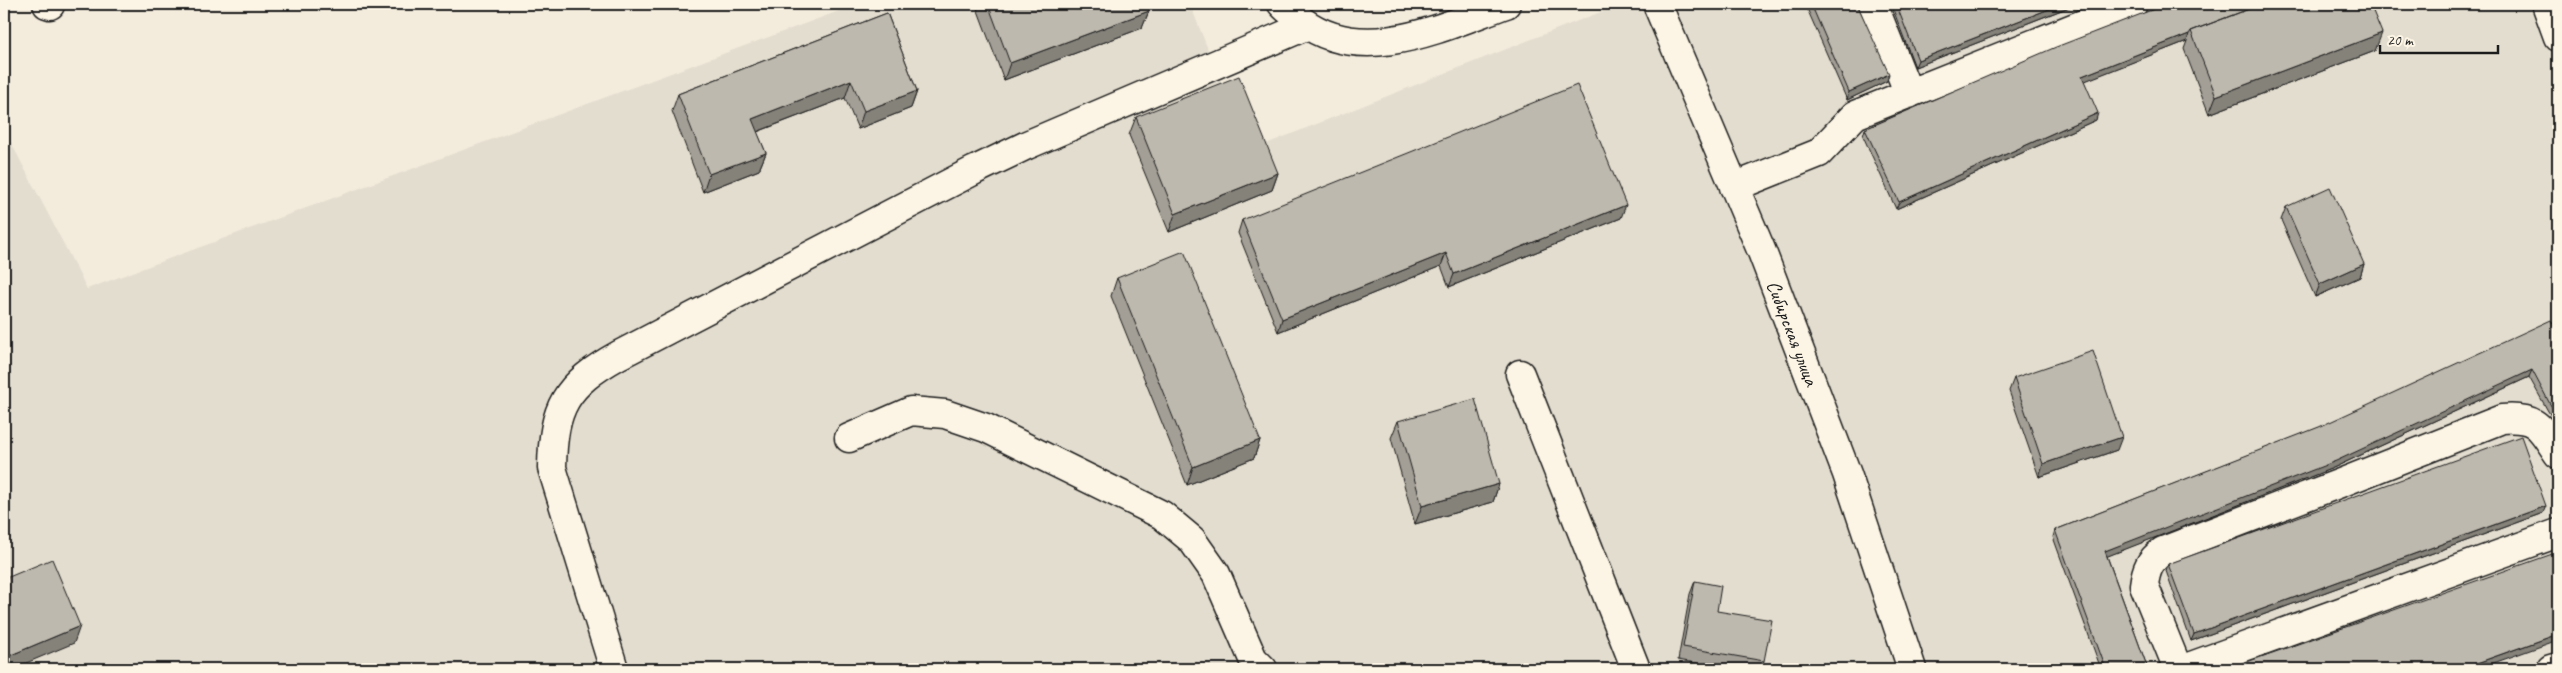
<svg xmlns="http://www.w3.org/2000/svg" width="2562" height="673" font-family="Caveat,sans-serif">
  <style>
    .built { fill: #e3ddcf }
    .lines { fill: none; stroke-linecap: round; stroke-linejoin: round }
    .minor-casing { stroke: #1c1c1c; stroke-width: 31 }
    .minor { stroke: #fcf5e5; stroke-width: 28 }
    .wall { fill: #a39f96; stroke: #1c1c1c }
    .shaded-wall { fill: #85827a; stroke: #1c1c1c }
    .building { fill: #beb9ae; stroke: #1c1c1c }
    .labels { text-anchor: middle; stroke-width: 4; stroke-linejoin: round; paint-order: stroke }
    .street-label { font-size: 20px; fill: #1c1c1c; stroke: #fcf5e5 }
  </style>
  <rect width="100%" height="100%" fill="#f3ecdd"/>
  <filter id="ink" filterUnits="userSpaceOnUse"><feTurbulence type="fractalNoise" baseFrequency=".02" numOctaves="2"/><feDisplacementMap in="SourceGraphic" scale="10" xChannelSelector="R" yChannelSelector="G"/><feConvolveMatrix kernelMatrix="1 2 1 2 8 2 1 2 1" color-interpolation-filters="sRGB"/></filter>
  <g filter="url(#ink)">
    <path class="built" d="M 858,4 L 1190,4 L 1248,151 L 1621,4 L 2558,4 L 2558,669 L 4,669 L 4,129 L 87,289 Z"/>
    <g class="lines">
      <defs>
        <path id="minor" d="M 47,4 L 50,5
          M 1282,4 C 1288,11 1295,15 1302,21 C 1363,67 1444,26 1506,4
          M 1657,4 L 1762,252 L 1847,474 L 1912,669
          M 1873,4 L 1909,94
          M 2546,4 L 2558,37
          M 1734,187 L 1819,153 L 1855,115 L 2133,4
          M 1520,374 L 1636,669
          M 849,438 L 911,411 L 945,414 L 986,428 L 1162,515 L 1192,540 L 1216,574 L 1253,659 L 1263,669
          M 614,669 L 552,468 C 553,407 565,385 619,355 L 975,170 L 1027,145 L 1308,25
          M 2178,669 L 2144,585 C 2146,569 2150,560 2163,551 L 2338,484 L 2502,419 C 2537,416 2540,427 2558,454
          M 2183,669 L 2558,533
          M 2551,669 L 2558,667"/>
      </defs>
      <use href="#minor" class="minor-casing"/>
      <use href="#minor" class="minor"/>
    </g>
    <path class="wall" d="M 978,4 L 1146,4 L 1149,11 L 1142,28 L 1004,80 L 977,8 Z
      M 1805,4 L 1857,4 L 1887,81 L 1847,100 Z
      M 1891,4 L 2077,4 L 1915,67 Z
      M 2167,4 L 2375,51 L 2209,114 L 2184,49 L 2187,41 L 2084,81 L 2096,120 L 1896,209 L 1863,136 L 1865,129 Z
      M 887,13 L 917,91 L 911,108 L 858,129 L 845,98 L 757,132 L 766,153 L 759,170 L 703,192 L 672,111 L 678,94 Z
      M 1136,117 L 1278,173 L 1272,190 L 1169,232 L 1129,135 Z
      M 2286,207 L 2364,264 L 2360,277 L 2315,297 L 2281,220 Z
      M 1621,218 L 1449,287 L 1441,266 L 1278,332 L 1238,233 L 1242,220 Z
      M 1117,278 L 1260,440 L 1254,458 L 1187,485 L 1111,296 Z
      M 2558,335 L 2558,427 L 2548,411 L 2529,377 L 2333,468 L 2107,556 L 2148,669 L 2101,669 L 2053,537 L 2055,530 Z
      M 2014,378 L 2117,450 L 2039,477 L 2009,391 Z
      M 1398,421 L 1499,484 L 1493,502 L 1415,524 L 1391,438 Z
      M 2543,513 L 2191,641 L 2166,571 L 2168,564 Z
      M 1695,581 L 1717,611 L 1764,661 L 1761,669 L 1731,669 L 1678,660 L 1690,594 Z"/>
    <path class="shaded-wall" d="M 2062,4 L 2077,4 L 1915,67 L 1918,60 Z
      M 1149,11 L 1142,28 L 1004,80 L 1010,63 Z
      M 2382,33 L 2375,51 L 2209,114 L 2216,96 Z
      M 2189,34 L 2187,41 L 2080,83 L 2082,76 Z
      M 1889,74 L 1887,81 L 1847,100 L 1849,92 Z
      M 851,80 L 845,98 L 746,136 L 752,119 Z
      M 917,91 L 911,108 L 858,129 L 864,111 Z
      M 2098,113 L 2096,120 L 1896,209 L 1899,202 Z
      M 766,153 L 759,170 L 703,192 L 709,174 Z
      M 1278,173 L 1272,190 L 1169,232 L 1175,214 Z
      M 1626,205 L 1621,218 L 1449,287 L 1454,274 Z
      M 1446,253 L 1441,266 L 1278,332 L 1282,319 Z
      M 2364,264 L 2360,277 L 2315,297 L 2320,284 Z
      M 2532,370 L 2529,377 L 2333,468 L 2103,558 L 2105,551 Z
      M 2122,437 L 2117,450 L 2039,477 L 2043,464 Z
      M 1260,440 L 1254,458 L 1187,485 L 1193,467 Z
      M 1499,484 L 1493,502 L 1415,524 L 1422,506 Z
      M 2546,506 L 2543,513 L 2191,641 L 2194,634 Z
      M 80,626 L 74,643 L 12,669 L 4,669 L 4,658 Z
      M 2558,634 L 2558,640 L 2477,669 L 2460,669 Z"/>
    <path class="building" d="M 988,4 L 1146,4 L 1149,11 L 1010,63 Z
      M 1811,4 L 1857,4 L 1889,74 L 1849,92 Z
      M 1896,4 L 2062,4 L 1918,60 Z
      M 2167,4 L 2262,4 L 2191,31 L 2189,34 L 2082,76 L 2098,113 L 1899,202 L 1865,129 L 2056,47 Z
      M 2262,4 L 2370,4 L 2382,33 L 2216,96 L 2191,31 Z
      M 887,13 L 917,91 L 864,111 L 851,80 L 752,119 L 766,153 L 709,174 L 678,94 Z
      M 1239,76 L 1278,173 L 1175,214 L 1136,117 Z
      M 1577,85 L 1626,205 L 1454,274 L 1446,253 L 1282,319 L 1242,220 Z
      M 2330,187 L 2364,264 L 2320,284 L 2286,207 Z
      M 1184,251 L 1260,440 L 1193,467 L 1117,278 Z
      M 2551,320 L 2558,335 L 2558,416 L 2550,404 L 2532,370 L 2336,461 L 2105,551 L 2148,669 L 2106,669 L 2055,530 L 2319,427 Z
      M 2093,351 L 2122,437 L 2043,464 L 2014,378 Z
      M 1475,399 L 1499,484 L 1422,506 L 1398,421 Z
      M 2521,436 L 2546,506 L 2194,634 L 2168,564 Z
      M 2558,552 L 2558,634 L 2460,669 L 2227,669 Z
      M 52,559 L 80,626 L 4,658 L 4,579 Z
      M 1695,581 L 1721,586 L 1717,611 L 1772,620 L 1764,661 L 1683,647 Z"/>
  </g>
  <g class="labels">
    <g class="street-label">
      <text transform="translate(1793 333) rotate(69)" y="7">Сибирская улица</text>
    </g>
  </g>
  <rect width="2562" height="673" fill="none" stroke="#fcf5e5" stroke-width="20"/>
  <rect x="10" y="10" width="2542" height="653" fill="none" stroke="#1c1c1c" stroke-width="2" filter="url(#ink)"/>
  <path d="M2380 45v8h118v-8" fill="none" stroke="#1c1c1c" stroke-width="2.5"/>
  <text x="2387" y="45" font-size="15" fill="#1c1c1c" stroke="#fcf5e5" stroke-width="4" paint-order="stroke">20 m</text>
</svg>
